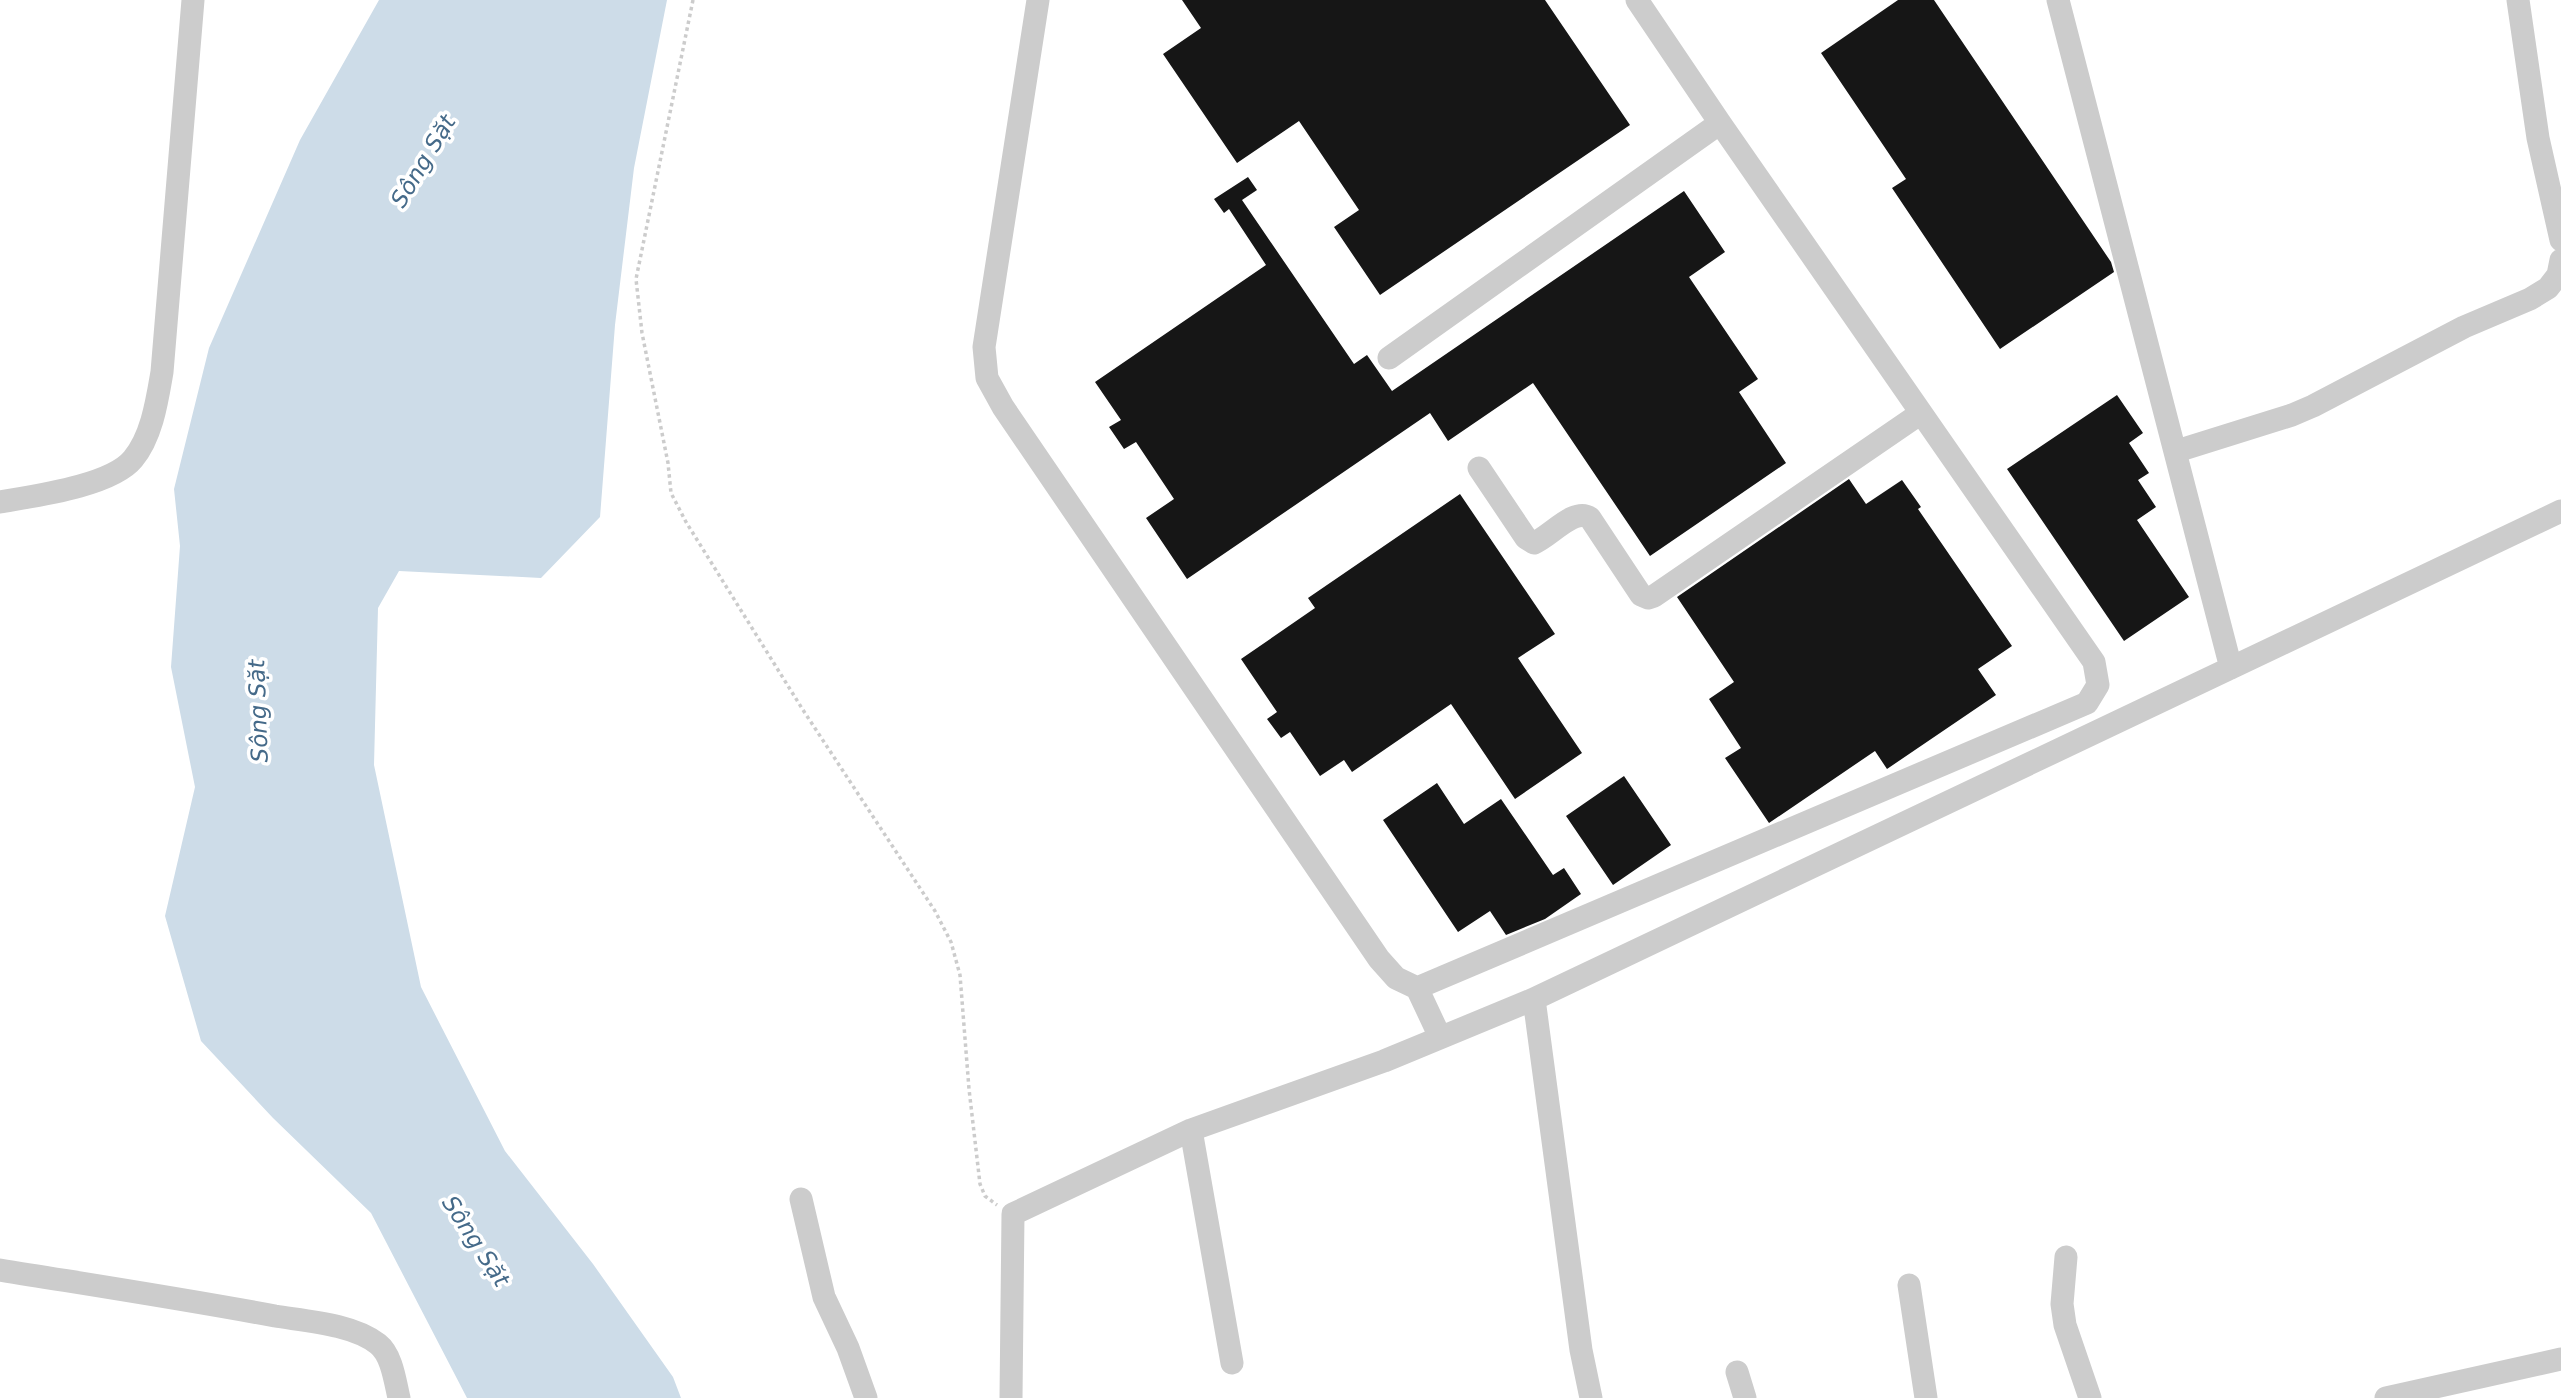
<svg xmlns="http://www.w3.org/2000/svg" width="2561" height="1398" font-family="'DejaVu Sans',sans-serif">
  <style>
    .water { fill: #cddce8 }
    .building { fill: #161616 }
    .lines { fill: none; stroke-linecap: round; stroke-linejoin: round }
    .path { stroke: #ccc; stroke-width: 3.5; stroke-dasharray: 3.5 3.5; stroke-linecap: butt }
    .minor { stroke: #ccc; stroke-width: 23 }
    .labels { text-anchor: middle; stroke-width: 7; stroke-linejoin: round; paint-order: stroke }
    .water-label { font-size: 23px; font-style: italic; fill: #456a89; stroke: #fff }
  </style>
  <rect width="100%" height="100%" fill="#fff"/>
  <path class="water" d="M 379,0 L 667,0 L 634,168 L 615,325 L 600,517 L 541,578 L 399,571 L 378,608 L 374,765 L 421,987 L 505,1151 L 593,1264 L 673,1377 L 681,1398 L 467,1398 L 371,1213 L 273,1118 L 201,1041 L 165,916 L 195,787 L 171,667 L 180,546 L 174,489 L 209,348 L 300,140 Z"/>
  <path class="building" d="M 1182,0 L 1545,0 L 1630,125 L 1380,295 L 1334,227 L 1359,210 L 1299,121 L 1237,163 L 1163,54 L 1201,28 Z
    M 1898,0 L 1934,0 L 2111,262 L 2114,272 L 2000,349 L 1892,188 L 1906,179 L 1821,53 Z
    M 1248,177 L 1257,190 L 1242,200 L 1354,364 L 1367,355 L 1392,391 L 1684,191 L 1725,252 L 1689,277 L 1758,379 L 1739,392 L 1786,463 L 1650,556 L 1533,383 L 1448,441 L 1430,413 L 1187,579 L 1146,518 L 1174,499 L 1136,442 L 1124,449 L 1109,427 L 1121,420 L 1095,382 L 1266,265 L 1229,209 L 1224,213 L 1214,199 Z
    M 2117,395 L 2143,433 L 2129,443 L 2149,473 L 2138,480 L 2156,507 L 2137,520 L 2189,597 L 2124,641 L 2007,469 Z
    M 1849,479 L 1866,504 L 1902,480 L 1921,507 L 1918,509 L 2012,646 L 1978,669 L 1996,695 L 1887,769 L 1875,751 L 1769,823 L 1725,758 L 1741,748 L 1709,699 L 1734,682 L 1677,597 Z
    M 1460,494 L 1555,634 L 1518,658 L 1582,753 L 1515,799 L 1451,704 L 1352,772 L 1344,760 L 1320,776 L 1290,732 L 1281,738 L 1267,719 L 1277,712 L 1241,659 L 1315,608 L 1308,598 Z
    M 1624,776 L 1671,845 L 1613,885 L 1566,816 Z
    M 1437,783 L 1464,824 L 1501,799 L 1553,875 L 1564,868 L 1581,894 L 1545,919 L 1506,935 L 1490,911 L 1458,932 L 1383,820 Z"/>
  <g class="lines">
    <path class="path" d="M 693,0 L 636,279 L 642,333 L 668,463 L 671,493 L 686,522 L 803,710 L 935,911 L 951,942 L 960,975 L 969,1089 L 980,1184 L 985,1196 L 997,1205"/>
    <path class="minor" d="M 1038,0 L 984,347 L 987,378 L 1003,407 L 1379,959 L 1396,978 L 1417,988 L 2087,703 L 2098,685 L 2094,662 L 1720,123 L 1637,0
      M 2058,0 L 2231,668
      M 2518,0 L 2538,138 L 2561,240
      M 1389,358 L 1720,123
      M 2177,451 L 2292,415 L 2313,406 L 2464,327 L 2530,299 L 2548,288 L 2558,275 L 2561,260
      M 1479,468 L 1526,538 L 1534,543 C 1551,536 1574,507 1590,518 L 1641,595 L 1648,598 L 1654,596 L 1921,413
      M 0,502 C 34,496 111,486 133,459 C 152,436 157,401 162,372 L 193,0
      M 1417,988 L 1440,1037
      M 1534,999 L 1581,1350 L 1591,1398
      M 1191,1130 L 1232,1363
      M 801,1199 L 824,1297 L 848,1348 L 866,1398
      M 2066,1257 L 2062,1304 L 2065,1325 L 2090,1398
      M 0,1270 C 92,1285 184,1299 275,1316 C 306,1321 353,1324 378,1344 C 392,1355 395,1381 399,1398
      M 1909,1285 L 1926,1398
      M 1737,1372 L 1745,1398
      M 1011,1398 L 1013,1214 L 1191,1130 L 1384,1061 L 1534,999 L 2561,511
      M 2386,1398 L 2561,1359"/>
  </g>
  <g class="labels">
    <g class="water-label">
      <text transform="translate(423 161) rotate(-59)" y="8">Sông Sặt</text>
      <text transform="translate(258 711) rotate(-92)" y="8">Sông Sặt</text>
      <text transform="translate(476 1241) rotate(57)" y="8">Sông Sặt</text>
    </g>
  </g>
</svg>
